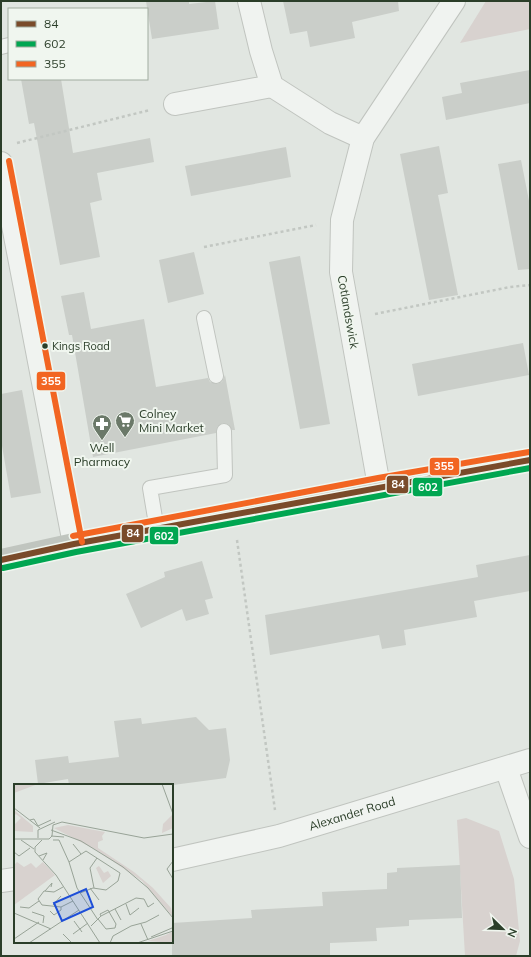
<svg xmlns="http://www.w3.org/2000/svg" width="531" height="957" font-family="Mulish,sans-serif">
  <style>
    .green { fill: #d8d2cf }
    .building { fill: #cacec9 }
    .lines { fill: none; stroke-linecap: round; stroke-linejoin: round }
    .lane-casing { stroke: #c0c4bf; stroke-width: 16 }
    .street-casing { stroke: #c0c4bf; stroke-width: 24 }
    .path { stroke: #c2c7c2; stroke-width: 2.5; stroke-dasharray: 3 3; stroke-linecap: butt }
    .lane { stroke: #f0f3f0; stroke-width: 14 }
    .street { stroke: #f0f3f0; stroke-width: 22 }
    .secondary { stroke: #c0c5bf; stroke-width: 22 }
    .bus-1-casing { stroke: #f0f6ef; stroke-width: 9 }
    .bus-2-casing { stroke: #f0f6ef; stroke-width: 9 }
    .bus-3-casing { stroke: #f0f6ef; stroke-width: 9 }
    .bus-1 { stroke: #7a4b2a; stroke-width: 6 }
    .bus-2 { stroke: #00a651; stroke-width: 6 }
    .bus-3 { stroke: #f26522; stroke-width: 6 }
    .bus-dot { fill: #2b3e29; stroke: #f0f6ef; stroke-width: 1.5 }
    .labels { text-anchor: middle; stroke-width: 4; stroke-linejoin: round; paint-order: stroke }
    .bus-label { font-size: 11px; fill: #2b3e29; stroke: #f0f6ef; text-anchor: start }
    .street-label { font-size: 12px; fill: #2b3e29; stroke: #f0f6ef }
    .poi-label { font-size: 12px; fill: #2b3e29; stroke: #f0f6ef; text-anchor: start }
    .inset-road { fill: none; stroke: #98a397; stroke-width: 1 }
    .view { fill: #1d4ed8; fill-opacity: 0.15; stroke: #1d4ed8; stroke-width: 2 }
    .inset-edge { fill: none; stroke: #2b3e29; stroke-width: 2 }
    .line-badge { stroke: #f0f6ef; stroke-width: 1.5 }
    .badge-label { font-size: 11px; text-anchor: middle; font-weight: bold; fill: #fff }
  </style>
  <rect width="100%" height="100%" fill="#e1e6e1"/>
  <path class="green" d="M 486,1 L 530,1 L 530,29 L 460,43 Z
    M 466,818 L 499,831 L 514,879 L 520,941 L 516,956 L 465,956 L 457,820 Z"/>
  <path class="building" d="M 146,1 L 189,1 L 189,4 L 215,1 L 219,29 L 152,39 Z
    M 283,1 L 398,1 L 399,11 L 352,22 L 355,38 L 310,47 L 307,31 L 290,34 Z
    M 530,70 L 530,103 L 446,120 L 442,97 L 462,93 L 460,83 Z
    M 21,79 L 61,79 L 73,153 L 150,138 L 154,162 L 97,173 L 102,200 L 90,203 L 100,257 L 60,265 L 34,123 L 29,124 Z
    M 439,146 L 448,193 L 438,195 L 458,295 L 429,300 L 400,154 Z
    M 286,147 L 291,177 L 191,196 L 185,166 Z
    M 521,160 L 530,206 L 530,269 L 518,270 L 498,164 Z
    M 194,252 L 204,294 L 168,303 L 159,260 Z
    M 300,256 L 330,424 L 300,429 L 269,262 Z
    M 84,292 L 91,329 L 144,319 L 156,387 L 208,378 L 210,382 L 217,384 L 222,382 L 225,375 L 235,430 L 232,430 L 228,424 L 223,423 L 217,427 L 216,433 L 93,457 L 72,335 L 69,335 L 61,296 Z
    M 523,343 L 529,375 L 418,396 L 412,364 Z
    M 22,390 L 41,493 L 11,498 L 1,440 L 1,394 Z
    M 530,555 L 530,591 L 474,601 L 477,617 L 404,630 L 406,645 L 382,649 L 379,635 L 270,655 L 265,615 L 478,577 L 476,565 Z
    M 202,561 L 213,598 L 205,600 L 209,614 L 186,621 L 182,609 L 141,628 L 126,594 L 165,577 L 164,572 Z
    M 196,717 L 209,730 L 226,728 L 230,760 L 226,778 L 173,785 L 69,785 L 68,779 L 38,784 L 35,760 L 68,756 L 69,763 L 119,757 L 114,721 L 141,718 L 142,724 Z
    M 460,865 L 462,918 L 409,920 L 409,926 L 376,928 L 377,941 L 330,943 L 330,956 L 172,956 L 172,923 L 252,918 L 251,910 L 323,906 L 322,892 L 387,889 L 387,873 L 397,872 L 397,868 Z"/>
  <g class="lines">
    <defs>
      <path id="lane" d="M 1,47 L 9,45
        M 204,318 L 216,376
        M 157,530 L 150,488 L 225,475 L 224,431"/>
      <g id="street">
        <path d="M 249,1 L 261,51 L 272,86 L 330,123 L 363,138"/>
        <path d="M 175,104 L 272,86"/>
        <path d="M 1,163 L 74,544"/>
        <path d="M 379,486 L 341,272 L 342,220 L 363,138 L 454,1"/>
        <path d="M 506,768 L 530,837"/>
        <path id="s1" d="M 172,860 L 279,836 L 530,760"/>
        <path d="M 1,881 L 15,879"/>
      </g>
    </defs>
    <use href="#lane" class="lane-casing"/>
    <use href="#street" class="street-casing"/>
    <path class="path" d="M 17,143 L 150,110
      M 204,247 L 316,225
      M 375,314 L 510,287 L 530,285
      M 237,540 L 275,810"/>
    <use href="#lane" class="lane"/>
    <use href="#street" class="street"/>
    <path class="secondary" d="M 1,560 L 74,544 L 233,514 L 530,460"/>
    <defs>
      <path id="bus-1" d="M 1,560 L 74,544 L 530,460"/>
      <path id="bus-2" d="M 3,568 L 76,552 L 530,468"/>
      <path id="bus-3" d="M 9,161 L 82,542
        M 73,536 L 378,478 L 529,452"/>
    </defs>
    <use href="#bus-1" class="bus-1-casing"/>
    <use href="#bus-2" class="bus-2-casing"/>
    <use href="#bus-3" class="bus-3-casing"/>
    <use href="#bus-1" class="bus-1"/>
    <use href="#bus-2" class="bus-2"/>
    <use href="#bus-3" class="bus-3"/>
  </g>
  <defs>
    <symbol id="supermarket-pin" viewBox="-11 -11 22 30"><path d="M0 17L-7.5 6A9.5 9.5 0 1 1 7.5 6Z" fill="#6b7969" stroke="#f0f6ef"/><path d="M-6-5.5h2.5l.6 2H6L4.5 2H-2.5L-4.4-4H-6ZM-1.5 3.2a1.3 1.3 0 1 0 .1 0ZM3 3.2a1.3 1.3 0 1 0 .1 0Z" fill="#fff"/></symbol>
    <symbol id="pharmacy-pin" viewBox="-11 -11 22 30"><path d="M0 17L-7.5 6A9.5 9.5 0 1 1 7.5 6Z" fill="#6b7969" stroke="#f0f6ef"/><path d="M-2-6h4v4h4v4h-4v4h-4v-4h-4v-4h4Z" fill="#fff"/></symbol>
  </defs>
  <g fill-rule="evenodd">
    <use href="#supermarket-pin" x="114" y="410" width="22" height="30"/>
    <use href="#pharmacy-pin" x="91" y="413" width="22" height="30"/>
  </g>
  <circle class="bus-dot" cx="45" cy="346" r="3.5"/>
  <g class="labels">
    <g class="bus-label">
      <text x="52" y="350">Kings Road</text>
    </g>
    <g class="street-label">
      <text transform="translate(348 312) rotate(80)" y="4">Cotlandswick</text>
      <text dy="4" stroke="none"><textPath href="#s1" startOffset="186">Alexander Road</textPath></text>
    </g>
    <g class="poi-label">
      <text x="139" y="418">Colney<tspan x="139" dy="14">Mini Market</tspan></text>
      <text x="102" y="452" text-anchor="middle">Well<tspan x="102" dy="14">Pharmacy</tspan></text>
    </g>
  </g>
  <g transform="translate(14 784)">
    <rect width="159" height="159" fill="#e1e6e1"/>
    <path d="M 0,0 L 24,0 L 0,9 ZM 0,26 L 19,42 L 19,48 L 0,47 L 0,41 L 7,34 L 2,30 L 0,32 ZM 158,31 L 159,44 L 148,49 L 149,40 ZM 54,41 L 91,48 L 88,52 L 89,56 L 84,58 L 84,64 L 120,88 L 139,104 L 157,124 L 159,133 L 128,97 L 82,66 L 40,44 ZM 3,78 L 10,83 L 17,79 L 22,84 L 29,78 L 41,91 L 0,121 L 0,81 ZM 85,82 L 90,89 L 94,87 L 97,92 L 89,99 L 82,84 ZM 159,147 L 159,159 L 134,157 L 152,151 Z" fill="#d8d2cf"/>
    <path class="inset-road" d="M 148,0 L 159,30M 0,24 L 26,44M 16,36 L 20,35 L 24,42 L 37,36M 37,46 L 67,57 L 109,83 L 134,104 L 159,134M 37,52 L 50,53M 24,54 L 24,46 L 41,38M 0,55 L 35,55 L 38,52 L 39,41 L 48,38 L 130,54 L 159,50M 7,56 L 20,65M 28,56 L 21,63 L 21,68 L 42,91 L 86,159M 39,56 L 45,56 L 55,78 L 63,104 L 84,136M 59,60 L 67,70M 0,68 L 5,72 L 16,64M 25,72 L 33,69 L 29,76M 159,77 L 153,85 L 159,95M 55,78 L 72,67 L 106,89 L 104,97 L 92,106 L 79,104 L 66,109M 49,103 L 40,108 L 30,107 L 24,115 L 28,121 L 47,123 L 59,117M 76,104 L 85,116M 80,104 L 76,84 L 83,74M 31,107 L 38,99 L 37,103M 112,120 L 116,131 L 125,124M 39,121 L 47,112M 6,123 L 15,124 L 25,117M 101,125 L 107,136M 36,127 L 40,131 L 47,126 L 47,123M 18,128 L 30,132 L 29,139M 0,129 L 37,145M 84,135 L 92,145 L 101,144 L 102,140 L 94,126 L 86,130 L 87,132M 60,137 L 68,148M 127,140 L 134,156M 77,142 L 87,132 L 122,114 L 130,115 L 134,123 L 140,119M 49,150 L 58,159M 59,150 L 74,139M 137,153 L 158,144M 0,155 L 25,138M 15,159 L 65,126M 96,159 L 99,152 L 117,142 L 132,138 L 145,131M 123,159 L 159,147"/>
    <path class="view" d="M 72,105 L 79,123 L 48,137 L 40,119 Z"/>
    <rect width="159" height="159" class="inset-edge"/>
  </g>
  <g class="line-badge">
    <rect x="36" y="371" width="30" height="20" rx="4" fill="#f26522"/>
    <rect x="429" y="457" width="31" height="19" rx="4" fill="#f26522"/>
    <rect x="386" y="475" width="23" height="19" rx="4" fill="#7a4b2a"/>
    <rect x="412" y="477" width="31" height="20" rx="4" fill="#00a651"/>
    <rect x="121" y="524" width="23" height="19" rx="4" fill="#7a4b2a"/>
    <rect x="149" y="526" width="30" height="19" rx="4" fill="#00a651"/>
  </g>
  <g class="badge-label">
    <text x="51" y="385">355</text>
    <text x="444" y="470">355</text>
    <text x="398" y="488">84</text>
    <text x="428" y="491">602</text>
    <text x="133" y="537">84</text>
    <text x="164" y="540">602</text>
  </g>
  <rect width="531" height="957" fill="none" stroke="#2b3e29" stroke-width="4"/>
  <rect x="8" y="8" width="140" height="72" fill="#f0f6ef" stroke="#a1aca0"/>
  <rect x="16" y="21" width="20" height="6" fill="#7a4b2a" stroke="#a1aca0"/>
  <text x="44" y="28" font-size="12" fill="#2b3e29">84</text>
  <rect x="16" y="41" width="20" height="6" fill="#00a651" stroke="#a1aca0"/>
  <text x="44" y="48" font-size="12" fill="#2b3e29">602</text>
  <rect x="16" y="61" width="20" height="6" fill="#f26522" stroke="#a1aca0"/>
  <text x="44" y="68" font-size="12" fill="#2b3e29">355</text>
  <g transform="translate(503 929) rotate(113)" stroke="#f0f6ef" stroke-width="3" paint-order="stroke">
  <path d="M0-3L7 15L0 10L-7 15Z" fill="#2b3e29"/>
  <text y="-6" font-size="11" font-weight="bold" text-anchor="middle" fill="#2b3e29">N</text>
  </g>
</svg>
